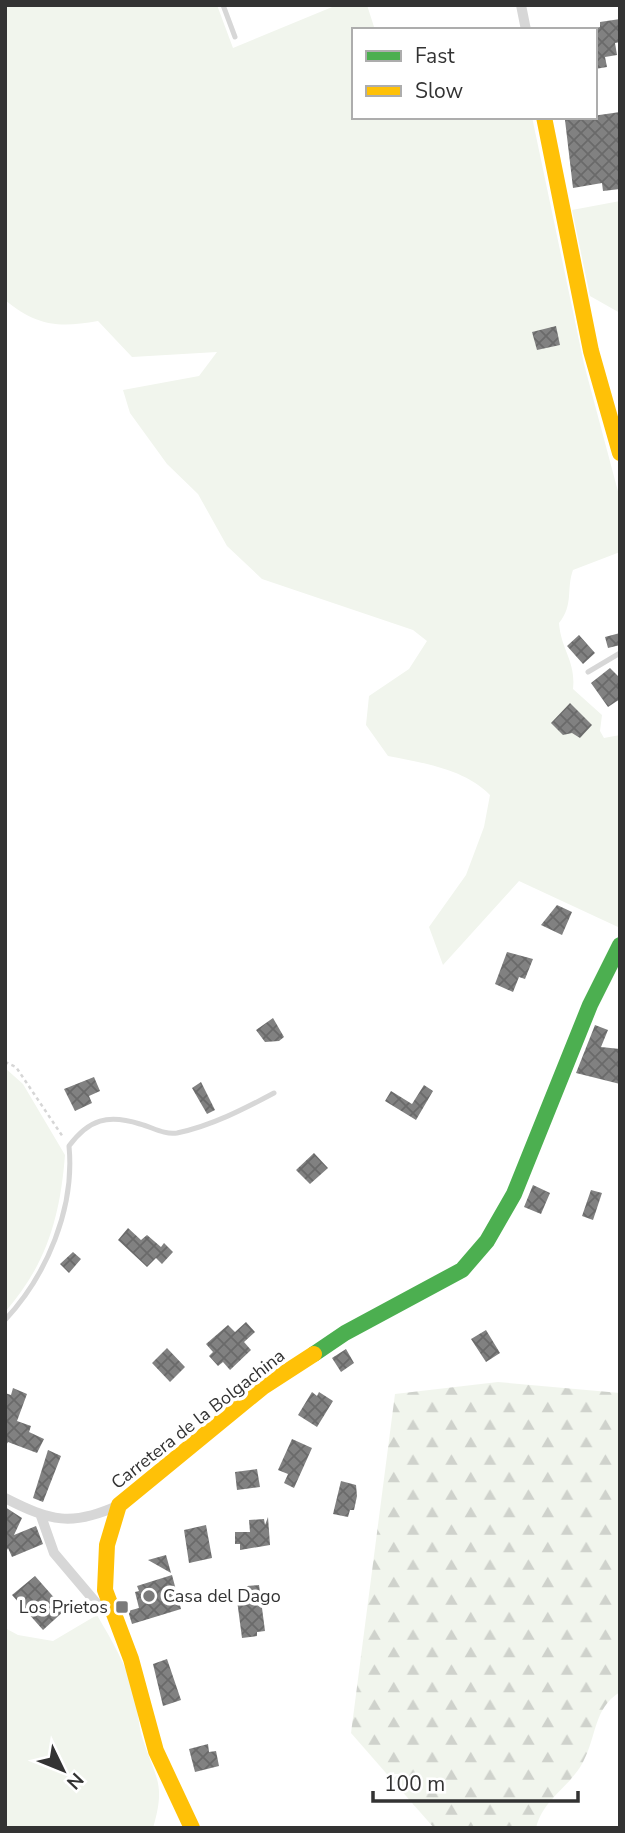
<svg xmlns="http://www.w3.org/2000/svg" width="625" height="1833" font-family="'Nunito Sans',sans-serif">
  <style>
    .grass { fill: #f1f5ed }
    .forest { fill: url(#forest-firs) }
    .building { fill: url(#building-cross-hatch) }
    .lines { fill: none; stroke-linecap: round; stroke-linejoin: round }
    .path { stroke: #d6d6d6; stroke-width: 2.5; stroke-dasharray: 3.5 3.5; stroke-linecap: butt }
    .lane { stroke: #d7d7d7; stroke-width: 5 }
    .street { stroke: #d7d7d7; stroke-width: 10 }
    .fast { stroke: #4caf50; stroke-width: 16 }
    .slow { stroke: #ffc107; stroke-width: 16 }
    .poi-dot { fill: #7a7a7a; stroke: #fff; stroke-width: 2.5 }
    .labels { text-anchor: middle; stroke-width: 7; stroke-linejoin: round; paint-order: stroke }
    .street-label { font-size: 18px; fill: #333; stroke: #fff }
    .poi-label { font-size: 18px; fill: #333; stroke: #fff; text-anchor: start }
  </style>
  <defs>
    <pattern id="forest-firs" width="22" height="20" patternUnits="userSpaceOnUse" patternTransform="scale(1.75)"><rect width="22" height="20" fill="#f1f5ed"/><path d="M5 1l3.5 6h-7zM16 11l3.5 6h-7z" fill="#cfd2cc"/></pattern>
    <pattern id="building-cross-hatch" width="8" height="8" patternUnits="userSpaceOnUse" patternTransform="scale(1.75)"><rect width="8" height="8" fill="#818181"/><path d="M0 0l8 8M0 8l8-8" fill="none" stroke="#6a6a6a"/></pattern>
  </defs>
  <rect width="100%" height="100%" fill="#fff"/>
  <path class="grass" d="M 5,5 L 217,5 L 233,48 L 337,5 L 367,5 L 375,30 L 354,30 L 354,117 L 532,117 L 584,364 L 620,499 L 620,552 L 573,570 C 566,589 574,605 559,623 C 561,650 576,661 573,689 L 602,715 L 600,731 L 604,738 L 620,735 L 618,927 L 519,881 L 443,965 L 429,927 L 466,875 L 484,827 L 490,795 C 465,769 423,763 388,756 L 366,725 L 369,696 L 409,669 L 427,641 L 413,630 L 262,579 L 227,546 L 198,494 L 167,464 L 130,413 L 123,390 L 199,376 L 217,352 L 132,357 L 98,321 C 58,328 37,326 5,300 Z
    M 620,201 L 620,313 L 590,296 L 572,210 Z
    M 5,1068 L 23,1084 L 65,1155 C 60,1217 47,1264 5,1312 Z
    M 97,1615 C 112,1641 126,1664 134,1693 C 138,1708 138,1725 143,1740 C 156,1779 166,1784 153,1828 L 5,1828 L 5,1628 L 18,1635 L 53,1641 Z"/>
  <path class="forest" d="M 498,1382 L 620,1393 L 620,1692 C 593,1709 597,1736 583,1762 C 570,1787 543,1799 536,1828 L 434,1828 L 351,1733 L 395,1394 Z"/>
  <path class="building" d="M 620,19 L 620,42 L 615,43 L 617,55 L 605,57 L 607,67 L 595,69 L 595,28 L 600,27 L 600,22 Z
    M 620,112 L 620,189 L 603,191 L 602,183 L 573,188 L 565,120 Z
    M 556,326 L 560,345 L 537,350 L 532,332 Z
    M 620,633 L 620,645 L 608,648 L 605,637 Z
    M 579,635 L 595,653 L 583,664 L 567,646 Z
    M 610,668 L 620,678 L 620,699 L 608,707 L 591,683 Z
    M 570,703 L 592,725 L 580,738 L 572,733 L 563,735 L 551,723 Z
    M 557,905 L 572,912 L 562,935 L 541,925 Z
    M 507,952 L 533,959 L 525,979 L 519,977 L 513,992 L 495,984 Z
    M 273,1018 L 284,1037 L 279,1041 L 265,1042 L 256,1030 Z
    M 595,1025 L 608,1030 L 601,1047 L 620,1049 L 620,1084 L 576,1073 Z
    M 94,1077 L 100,1091 L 89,1096 L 92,1103 L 75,1111 L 64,1089 Z
    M 201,1082 L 215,1110 L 207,1114 L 192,1088 Z
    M 424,1085 L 433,1091 L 416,1120 L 385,1101 L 391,1091 L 412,1104 Z
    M 314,1153 L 328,1168 L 310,1184 L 296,1170 Z
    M 533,1185 L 550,1193 L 541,1214 L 524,1207 Z
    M 591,1190 L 602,1193 L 593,1220 L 582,1216 Z
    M 128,1228 L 141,1240 L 147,1235 L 161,1247 L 164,1243 L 173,1252 L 162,1264 L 156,1258 L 147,1267 L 118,1240 Z
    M 73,1252 L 81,1259 L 69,1273 L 60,1264 Z
    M 246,1322 L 255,1332 L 244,1342 L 251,1350 L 230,1370 L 223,1362 L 218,1366 L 209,1356 L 213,1352 L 206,1344 L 228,1325 L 235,1332 Z
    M 486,1330 L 500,1353 L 486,1362 L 471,1339 Z
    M 167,1348 L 185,1367 L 170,1382 L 152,1363 Z
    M 346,1349 L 354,1363 L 341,1372 L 332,1358 Z
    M 13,1388 L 27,1394 L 17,1421 L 31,1426 L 29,1432 L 44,1439 L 37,1453 L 8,1442 L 5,1447 L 5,1393 L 11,1395 Z
    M 312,1392 L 317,1396 L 319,1392 L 333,1401 L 317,1427 L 298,1415 Z
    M 292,1439 L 312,1448 L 294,1488 L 284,1483 L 288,1474 L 278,1470 Z
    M 48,1450 L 61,1456 L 43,1502 L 33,1498 Z
    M 257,1469 L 260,1487 L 237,1490 L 235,1472 Z
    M 341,1481 L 356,1485 L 357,1496 L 354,1510 L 350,1510 L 348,1517 L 333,1514 Z
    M 5,1507 L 22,1518 L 14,1535 L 36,1526 L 43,1544 L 12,1557 L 8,1548 L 5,1554 Z
    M 268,1517 L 270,1545 L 240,1550 L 240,1544 L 235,1544 L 235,1532 L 250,1532 L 249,1520 L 264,1519 L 265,1525 Z
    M 206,1525 L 212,1558 L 189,1563 L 184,1530 Z
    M 166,1555 L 171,1573 L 148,1560 Z
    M 172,1575 L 181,1609 L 132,1624 L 128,1611 L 139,1608 L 135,1592 L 139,1591 L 137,1586 Z
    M 35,1576 L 65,1610 L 43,1630 L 12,1595 Z
    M 259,1585 L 265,1631 L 257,1632 L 257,1636 L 242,1638 L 237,1600 L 245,1599 L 247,1586 Z
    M 167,1659 L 181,1700 L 163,1706 L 153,1664 Z
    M 208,1744 L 209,1752 L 216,1751 L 219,1766 L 195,1772 L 189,1749 Z"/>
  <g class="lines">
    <path class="path" d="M 5,1062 L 16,1067 L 63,1137"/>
    <path class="lane" d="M 223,5 L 235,37
      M 588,672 L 620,653
      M 5,1320 C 47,1275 75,1208 69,1146 C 89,1119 108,1114 140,1124 C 152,1127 164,1135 177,1133 C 211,1126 244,1109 274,1093"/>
    <path class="street" d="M 521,5 L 526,30
      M 5,1498 C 50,1521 72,1527 119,1505
      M 41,1516 L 54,1553 L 98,1605 L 110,1604"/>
    <path class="fast" d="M 314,1354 L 345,1333 L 462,1270 L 487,1241 L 514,1194 L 590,1005 L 620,945"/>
    <path class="slow" d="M 544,117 L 591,351 L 620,453
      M 192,1828 L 156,1751 L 131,1659 L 105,1590 L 107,1545 L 119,1505 L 263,1387 L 314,1354"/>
  </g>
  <g class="poi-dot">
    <circle cx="149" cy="1596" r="7"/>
    <rect x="115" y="1600" width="14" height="14" rx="3.5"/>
  </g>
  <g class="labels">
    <g class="street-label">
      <text transform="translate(198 1419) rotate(-38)" y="6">Carretera de la Bolgachina</text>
    </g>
    <g class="poi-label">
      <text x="163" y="1602">Casa del Dago</text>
      <text x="108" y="1613" text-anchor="end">Los Prietos</text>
    </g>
  </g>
  <rect width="625" height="1833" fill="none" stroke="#333333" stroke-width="14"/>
  <rect x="352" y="28" width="245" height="91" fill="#ffffff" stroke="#adadad" stroke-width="2"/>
  <rect x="366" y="51" width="35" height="10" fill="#4caf50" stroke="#adadad" stroke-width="2"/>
  <text x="415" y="63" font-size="21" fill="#333333">Fast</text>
  <rect x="366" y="86" width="35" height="10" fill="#ffc107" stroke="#adadad" stroke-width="2"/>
  <text x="415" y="98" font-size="21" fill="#333333">Slow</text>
  <g transform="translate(63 1770) rotate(133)" stroke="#ffffff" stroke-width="5" paint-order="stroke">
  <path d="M0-5L12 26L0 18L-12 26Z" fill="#333333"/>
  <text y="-10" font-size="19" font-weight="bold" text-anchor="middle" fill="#333333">N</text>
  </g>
  <path d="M373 1791v10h205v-10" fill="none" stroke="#333333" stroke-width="3.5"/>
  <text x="384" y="1791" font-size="21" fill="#333333" stroke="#ffffff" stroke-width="5" paint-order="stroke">100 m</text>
</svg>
